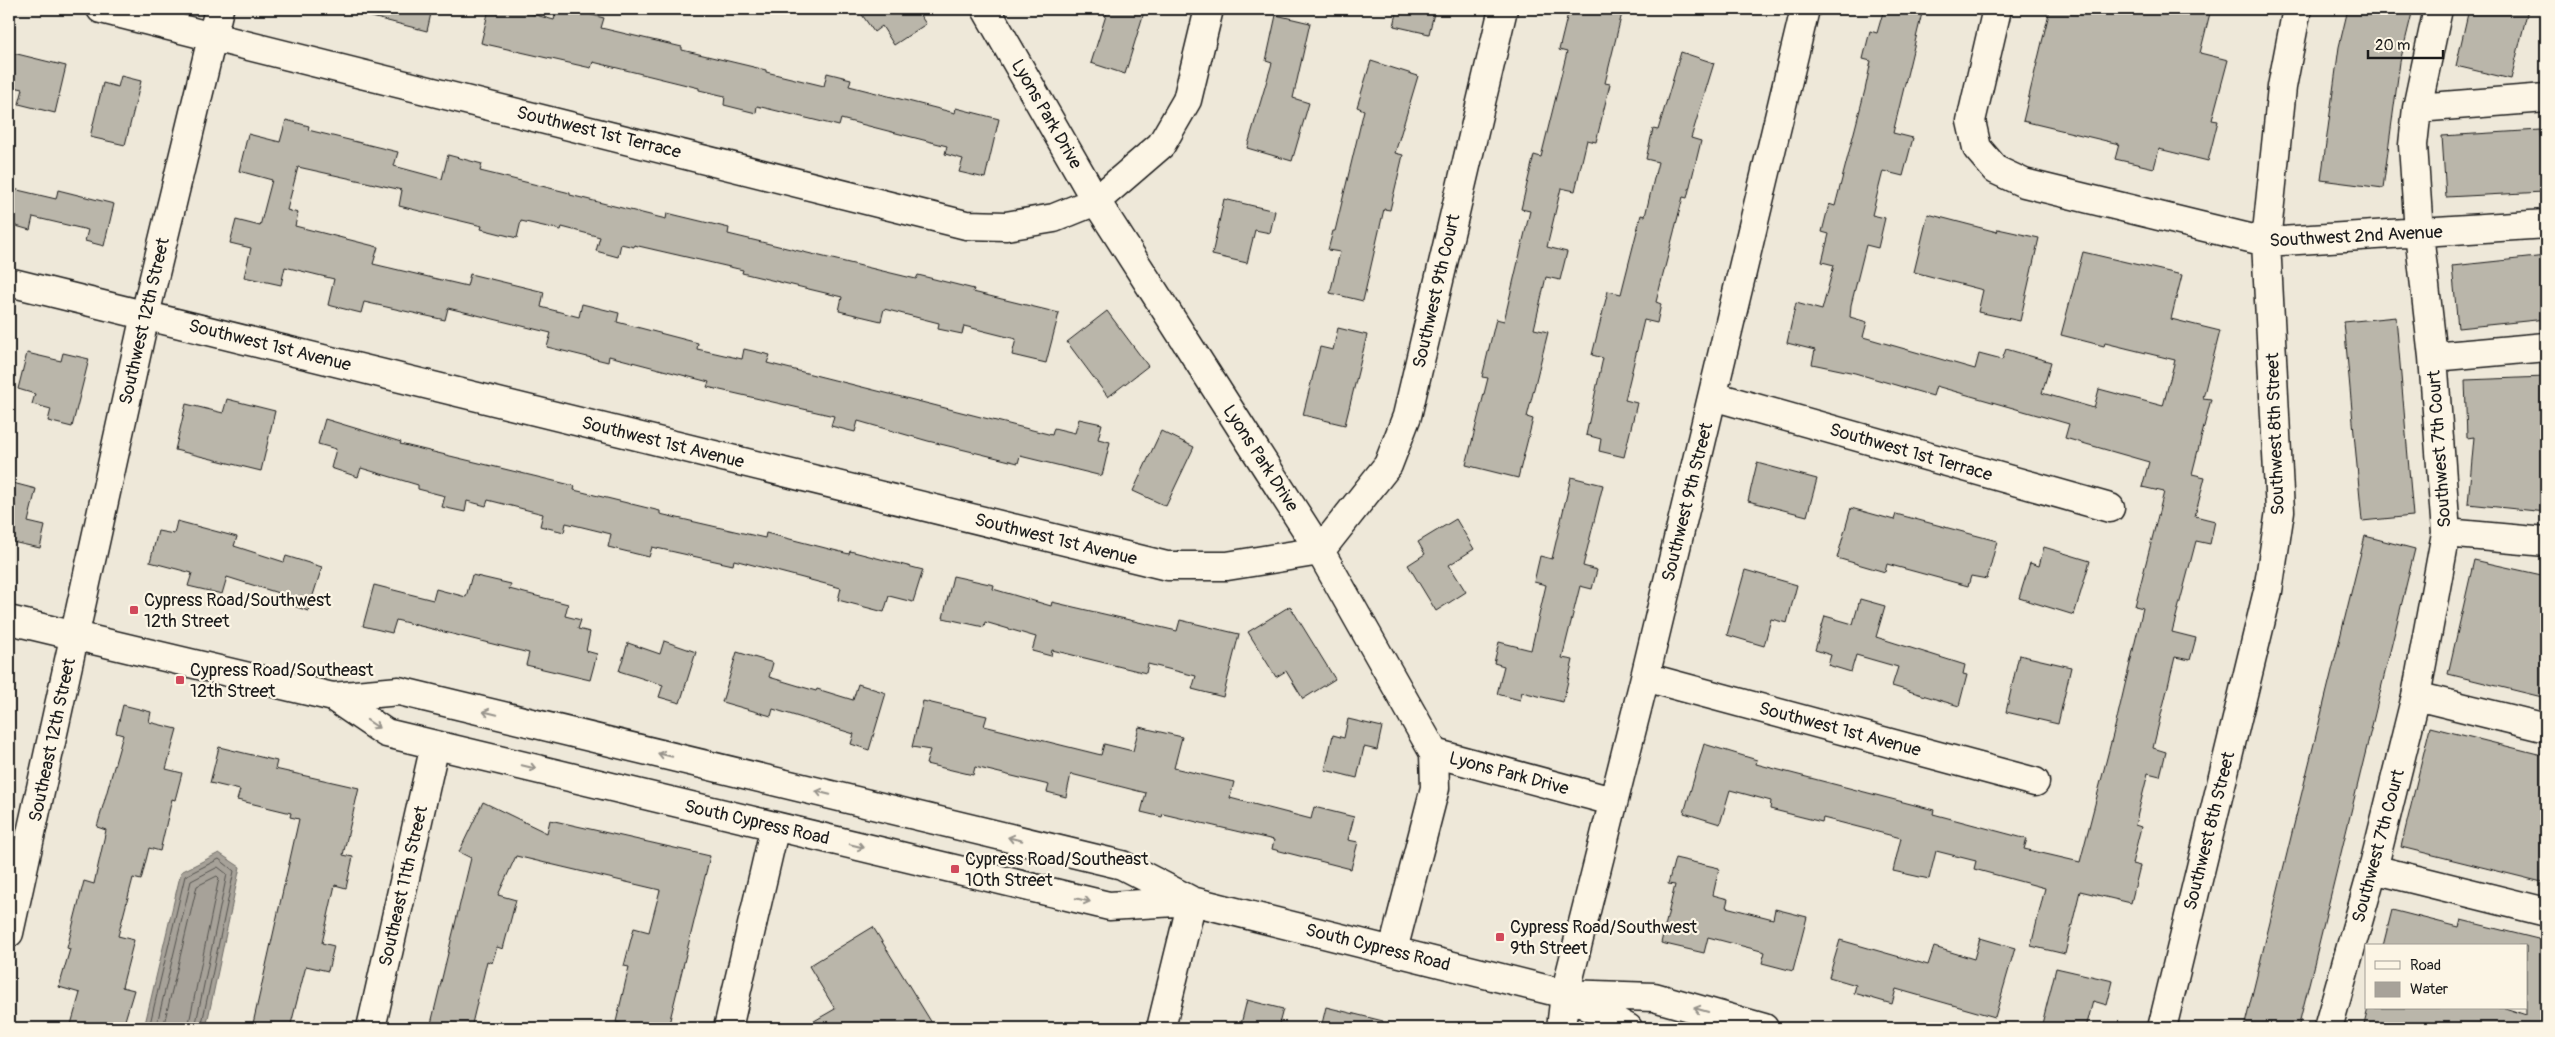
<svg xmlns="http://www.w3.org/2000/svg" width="2555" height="1037" font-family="Pangolin,sans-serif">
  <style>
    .water { fill: #a7a299; stroke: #6f6c67 }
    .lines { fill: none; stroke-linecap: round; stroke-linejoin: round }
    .shore { stroke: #54524e; stroke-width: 1 }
    .building { fill: #bab6aa; stroke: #1c1c1c }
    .minor-casing { stroke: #1c1c1c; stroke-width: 31 }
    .minor { stroke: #fcf5e5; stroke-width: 28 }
    .oneway { stroke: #97938b }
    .poi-dot { fill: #d1495b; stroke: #fcf5e5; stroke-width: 2 }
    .labels { text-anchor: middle; stroke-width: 4.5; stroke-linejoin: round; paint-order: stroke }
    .street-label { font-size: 18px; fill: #1c1c1c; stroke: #fcf5e5 }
    .poi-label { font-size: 18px; fill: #1c1c1c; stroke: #fcf5e5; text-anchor: start }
  </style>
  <rect width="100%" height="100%" fill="#eee8d9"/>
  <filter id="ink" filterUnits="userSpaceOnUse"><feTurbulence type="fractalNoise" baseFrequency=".02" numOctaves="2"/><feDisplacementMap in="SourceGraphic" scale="10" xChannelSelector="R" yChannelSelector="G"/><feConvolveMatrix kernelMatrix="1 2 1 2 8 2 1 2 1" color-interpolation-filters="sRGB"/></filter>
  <g filter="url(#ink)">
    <path class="water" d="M 219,853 L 240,867 L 206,1028 L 144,1028 L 181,872 Z"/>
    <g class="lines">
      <path class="shore" d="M 149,1028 L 185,876 L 219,859 L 234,871 L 201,1028
        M 156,1028 L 191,881 L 218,867 L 227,874 L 195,1028
        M 163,1028 L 197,886 L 217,876 L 219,878 L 188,1028"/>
    </g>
    <path class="building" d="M 369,9 L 432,9 L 427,31 L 368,16 Z
      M 489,9 L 514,9 L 554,20 L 557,9 L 568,9 L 604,18 L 601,28 L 682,47 L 682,50 L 766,70 L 766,72 L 824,86 L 827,73 L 851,79 L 849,86 L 955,113 L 956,108 L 999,119 L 985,178 L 959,172 L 963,159 L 945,154 L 947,146 L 841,119 L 839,126 L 757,106 L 756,113 L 724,105 L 725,96 L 699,90 L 699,88 L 593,62 L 591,68 L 481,43 Z
      M 858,9 L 916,9 L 926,24 L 894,45 L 882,26 L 874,32 Z
      M 1108,9 L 1145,9 L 1125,74 L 1091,63 Z
      M 1398,9 L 1435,9 L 1429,34 L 1394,26 Z
      M 1569,9 L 1623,9 L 1605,83 L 1610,84 L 1596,142 L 1587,140 L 1575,191 L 1561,188 L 1547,247 L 1567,252 L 1560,280 L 1546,277 L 1534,329 L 1548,332 L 1527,417 L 1533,419 L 1518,478 L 1466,465 L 1488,378 L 1482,377 L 1496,319 L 1504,321 L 1530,211 L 1521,209 L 1534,155 L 1541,157 L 1567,52 L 1559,50 Z
      M 1884,9 L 1923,9 L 1893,133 L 1913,138 L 1903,176 L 1883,171 L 1872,215 L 1885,218 L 1878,248 L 1866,245 L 1851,305 L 1850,317 L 1867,322 L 1863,337 L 1975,369 L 1979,354 L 2002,360 L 2006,349 L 2051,362 L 2042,393 L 2094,408 L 2099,389 L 2163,406 L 2175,360 L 2105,343 L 2104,346 L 2061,335 L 2083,252 L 2182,275 L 2171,319 L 2220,331 L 2203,398 L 2211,399 L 2192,474 L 2205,477 L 2195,516 L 2215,521 L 2210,544 L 2196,541 L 2172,632 L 2196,638 L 2190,660 L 2175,657 L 2153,748 L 2166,752 L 2160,776 L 2148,773 L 2135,825 L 2141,827 L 2132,864 L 2140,866 L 2131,903 L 2080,891 L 2065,954 L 2031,946 L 2045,888 L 1974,869 L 1976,861 L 1936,851 L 1929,879 L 1893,871 L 1901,838 L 1823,818 L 1822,822 L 1770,809 L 1771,801 L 1730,790 L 1720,824 L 1684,813 L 1704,744 L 1757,760 L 1756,764 L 1934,810 L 1933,814 L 2027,839 L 2024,849 L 2080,862 L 2116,723 L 2143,608 L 2135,606 L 2164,492 L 2142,487 L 2149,462 L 2065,438 L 2069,424 L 1936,386 L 1933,396 L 1855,373 L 1812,364 L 1815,350 L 1787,343 L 1796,303 L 1822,310 L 1834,265 L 1822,262 L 1829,234 L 1822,232 L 1829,204 L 1835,206 L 1865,90 L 1871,61 L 1863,59 L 1870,31 L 1877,33 Z
      M 2050,9 L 2211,9 L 2200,53 L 2228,60 L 2212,120 L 2218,121 L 2208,161 L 2159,149 L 2154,168 L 2115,159 L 2119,144 L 2023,121 Z
      M 2348,9 L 2413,9 L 2400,62 L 2383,188 L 2321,180 L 2339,47 Z
      M 2469,9 L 2528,9 L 2511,79 L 2456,66 Z
      M 1276,15 L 1310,23 L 1293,98 L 1309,103 L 1292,161 L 1247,148 L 1272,63 L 1266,61 Z
      M 9,52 L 66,66 L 55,113 L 19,104 L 23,89 L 9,86 Z
      M 1681,52 L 1714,63 L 1691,138 L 1701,141 L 1687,198 L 1683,197 L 1656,302 L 1661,304 L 1657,323 L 1644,320 L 1625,400 L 1637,403 L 1624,457 L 1599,451 L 1601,439 L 1586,435 L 1603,358 L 1592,355 L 1608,291 L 1621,294 L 1641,215 L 1645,216 L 1658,162 L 1646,159 L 1653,129 L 1658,130 Z
      M 1371,61 L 1418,76 L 1395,153 L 1403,155 L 1390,210 L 1384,209 L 1363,301 L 1330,293 L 1340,252 L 1328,250 L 1333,231 L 1335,231 L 1364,110 L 1357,107 Z
      M 121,76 L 141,81 L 125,145 L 90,137 L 103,83 L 118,87 Z
      M 286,120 L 309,126 L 308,130 L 398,152 L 394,166 L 442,179 L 448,155 L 482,164 L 480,171 L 570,193 L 570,195 L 666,219 L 667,213 L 729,228 L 728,234 L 916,279 L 918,275 L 974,289 L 973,292 L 1059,313 L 1046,363 L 1012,355 L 1016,339 L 964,326 L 962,334 L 938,329 L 939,323 L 884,309 L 881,321 L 839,311 L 842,297 L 742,273 L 743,270 L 634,245 L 634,247 L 621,244 L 618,257 L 596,251 L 600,237 L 562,227 L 561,230 L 521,221 L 517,238 L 481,229 L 482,226 L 399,206 L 402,190 L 298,167 L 287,210 L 298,213 L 295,226 L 378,247 L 373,264 L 467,286 L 470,274 L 544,292 L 541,307 L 579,317 L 582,304 L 619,313 L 617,322 L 698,343 L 697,349 L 742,359 L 744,349 L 770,355 L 767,363 L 1052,435 L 1054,428 L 1075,433 L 1079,419 L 1102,424 L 1098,439 L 1110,442 L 1102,476 L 1020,456 L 1018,463 L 928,441 L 858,421 L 855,432 L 831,426 L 834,416 L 707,387 L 709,382 L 609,356 L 608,362 L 547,347 L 551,333 L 448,308 L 445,320 L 364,302 L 361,313 L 328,305 L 334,279 L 285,267 L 281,285 L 244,277 L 251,248 L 230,243 L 236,220 L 260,226 L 272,180 L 239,171 L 248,134 L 280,142 Z
      M 2540,130 L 2544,192 L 2446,197 L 2442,136 Z
      M 9,188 L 56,199 L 58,190 L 114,204 L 104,246 L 85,241 L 88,230 L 33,217 L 30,230 L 9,224 Z
      M 1224,199 L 1275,211 L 1270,233 L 1255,230 L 1247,263 L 1212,255 Z
      M 1928,214 L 1997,232 L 1998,229 L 2039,238 L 2020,321 L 1978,312 L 1983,290 L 1914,272 Z
      M 2546,256 L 2546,319 L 2458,328 L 2452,266 Z
      M 1107,311 L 1148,366 L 1108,397 L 1067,342 Z
      M 2396,317 L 2413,516 L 2362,521 L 2344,322 Z
      M 1338,328 L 1367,335 L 1345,425 L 1303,415 L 1320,347 L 1333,350 Z
      M 27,353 L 61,361 L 63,353 L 89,359 L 72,427 L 48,421 L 51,409 L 32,404 L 35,394 L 18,389 Z
      M 2546,377 L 2546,512 L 2468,504 L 2474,437 L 2467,438 L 2465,380 Z
      M 227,399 L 275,411 L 261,471 L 175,450 L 186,404 L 223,413 Z
      M 325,419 L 401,442 L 400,444 L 575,486 L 574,490 L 660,511 L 660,514 L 765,538 L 766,533 L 849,554 L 850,551 L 923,570 L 913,602 L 889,596 L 884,612 L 838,600 L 841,588 L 734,560 L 733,565 L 652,547 L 649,557 L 608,547 L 611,534 L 566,523 L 564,532 L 540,526 L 543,514 L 488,500 L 486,506 L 467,501 L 465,512 L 442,507 L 445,496 L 418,489 L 418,485 L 361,468 L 358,477 L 331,468 L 336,449 L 318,444 Z
      M 1161,431 L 1194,447 L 1166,506 L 1133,491 Z
      M 1757,463 L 1817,479 L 1807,516 L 1748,501 Z
      M 1571,477 L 1603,485 L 1583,566 L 1597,570 L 1592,589 L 1580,586 L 1562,658 L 1573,660 L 1563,702 L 1522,692 L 1520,700 L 1497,694 L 1504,666 L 1494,663 L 1499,642 L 1531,650 L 1546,585 L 1534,582 L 1540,556 L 1552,559 Z
      M 9,482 L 36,489 L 28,522 L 45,526 L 40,548 L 12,542 L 15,529 L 9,527 Z
      M 1851,508 L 1894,520 L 1896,514 L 1997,541 L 1987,579 L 1971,576 L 1968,586 L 1887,564 L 1885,572 L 1837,558 Z
      M 1456,519 L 1474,549 L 1449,565 L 1466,592 L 1436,611 L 1408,565 L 1425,554 L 1418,542 Z
      M 177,521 L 237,537 L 234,546 L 284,562 L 286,556 L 322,567 L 308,611 L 288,604 L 291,597 L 227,577 L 222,594 L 188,586 L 192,573 L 150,562 L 158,531 L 174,534 Z
      M 2365,536 L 2415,549 L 2314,964 L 2298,1028 L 2244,1028 Z
      M 2044,547 L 2090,561 L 2074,615 L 2019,598 L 2030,563 L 2039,566 Z
      M 2474,560 L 2546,576 L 2546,698 L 2448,674 Z
      M 1745,570 L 1797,585 L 1787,623 L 1771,619 L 1764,646 L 1727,635 Z
      M 472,575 L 511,584 L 509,589 L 568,604 L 565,616 L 581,620 L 578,629 L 590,632 L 586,651 L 597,654 L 590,680 L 526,665 L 529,653 L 396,620 L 392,633 L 363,626 L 374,585 L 433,600 L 436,589 L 466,597 Z
      M 953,576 L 994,585 L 993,589 L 1051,606 L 1052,602 L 1177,631 L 1180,620 L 1239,634 L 1223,697 L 1192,689 L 1196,676 L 1148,664 L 1146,673 L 1052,650 L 1051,656 L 1032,651 L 1036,637 L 985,622 L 984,627 L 943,618 Z
      M 1860,599 L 1885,606 L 1876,637 L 1965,665 L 1963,674 L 1967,675 L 1959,706 L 1892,686 L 1898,667 L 1856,655 L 1851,672 L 1828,665 L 1831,655 L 1815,650 L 1825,616 L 1853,624 Z
      M 1290,606 L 1335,679 L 1303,699 L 1286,671 L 1276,677 L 1248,632 Z
      M 664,641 L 696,652 L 680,703 L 659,697 L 663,685 L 619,671 L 628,643 L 660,654 Z
      M 737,652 L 773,663 L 769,677 L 816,691 L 817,689 L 853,700 L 858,684 L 886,693 L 869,750 L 851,744 L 854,734 L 773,709 L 771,716 L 722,702 Z
      M 2019,655 L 2071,667 L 2058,724 L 2006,712 Z
      M 923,701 L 987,716 L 984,726 L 1101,755 L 1104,744 L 1133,751 L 1139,727 L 1182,737 L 1174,768 L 1234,782 L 1230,798 L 1311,819 L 1314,807 L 1354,817 L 1348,840 L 1358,842 L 1351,869 L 1272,849 L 1274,840 L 1163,814 L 1162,817 L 1141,812 L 1146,793 L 1071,774 L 1066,797 L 1047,792 L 1049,785 L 975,767 L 973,775 L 926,764 L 930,750 L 912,747 Z
      M 123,705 L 151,712 L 149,722 L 177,729 L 166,769 L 182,773 L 175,800 L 172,799 L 160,851 L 149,848 L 141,880 L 133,878 L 118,936 L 134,940 L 122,987 L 134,990 L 123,1027 L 112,1024 L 111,1028 L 70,1028 L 80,993 L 59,987 L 70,949 L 67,948 L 84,881 L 94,884 L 106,830 L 97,827 L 123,735 L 116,733 Z
      M 1348,719 L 1382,727 L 1377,750 L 1364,747 L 1357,778 L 1325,770 L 1333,735 L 1344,738 Z
      M 2430,727 L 2546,756 L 2546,883 L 2401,847 Z
      M 219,747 L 277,761 L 275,769 L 359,788 L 343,855 L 353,857 L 346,888 L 335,885 L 322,943 L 334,946 L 328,971 L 306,966 L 290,1028 L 252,1028 L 299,819 L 290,817 L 291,813 L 237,800 L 240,790 L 210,783 Z
      M 483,802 L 547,833 L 550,820 L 710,856 L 668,1028 L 623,1028 L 624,1024 L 616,1022 L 629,967 L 624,966 L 634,928 L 649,932 L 660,890 L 516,856 L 498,895 L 516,900 L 503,949 L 497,947 L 492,963 L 487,961 L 471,1028 L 430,1028 L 471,858 L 459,852 Z
      M 1675,858 L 1719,868 L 1713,895 L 1728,899 L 1726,907 L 1773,919 L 1775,909 L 1807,917 L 1793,971 L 1762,963 L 1765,952 L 1708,937 L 1704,953 L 1661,943 L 1675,885 L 1668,884 Z
      M 2392,910 L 2459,927 L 2461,920 L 2546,941 L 2546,1028 L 2376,1028 L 2364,1025 L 2368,1008 L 2505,1008 L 2526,1015 L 2526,946 L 2383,946 Z
      M 873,927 L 935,1028 L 802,1028 L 835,1009 L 809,966 Z
      M 1980,938 L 2015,948 L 1995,1017 L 1896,989 L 1892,1004 L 1854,993 L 1856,985 L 1829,977 L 1840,940 L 1928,965 L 1934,947 L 1974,959 Z
      M 2056,968 L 2113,981 L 2107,1005 L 2093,1001 L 2086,1028 L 2041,1028 Z
      M 1247,1000 L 1283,1009 L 1278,1028 L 1240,1028 Z
      M 1326,1007 L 1383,1021 L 1382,1028 L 1321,1028 Z"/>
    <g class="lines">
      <defs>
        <path id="minor" d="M 101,9 L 966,225 L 1006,226 L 1054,218 L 1096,201 L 1161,145 L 1187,100 L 1209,9
          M 986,9 L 1096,201 L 1320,551 L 1434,753 L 1612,801
          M 1997,9 L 1971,121 L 1977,148 L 1996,170 L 2024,183 L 2266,242 L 2546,224
          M 2417,108 L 2546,98
          M 9,282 L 1167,566 L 1227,566 L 1320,551 L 1388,465 L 1407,416 L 1503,9
          M 2433,357 L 2546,347
          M 1713,396 L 2110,508
          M 2446,533 L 2546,542
          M 9,620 L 333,697 L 399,691 L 1122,865 L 1192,901 L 1565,994 L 1654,997 L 1764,1028
          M 1645,677 L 2035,782
          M 2416,696 L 2546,728
          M 333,697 L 386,733 L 1109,906 L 1192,901
          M 2373,869 L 2546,912
          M 9,933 L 145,315 L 219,9
          M 1393,950 L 1435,788 L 1434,753
          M 1571,997 L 1628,1028
          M 371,1028 L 435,745
          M 728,1028 L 775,826
          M 1161,1028 L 1192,901
          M 1561,1028 L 1565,994 L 1645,677 L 1805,9
          M 2162,1028 L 2268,591 L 2280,511 L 2266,242 L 2282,87 L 2297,9
          M 2328,1028 L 2373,869 L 2416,696 L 2446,533 L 2433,357 L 2419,233 L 2413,145 L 2417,108 L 2438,9"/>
      </defs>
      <use href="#minor" class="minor-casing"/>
      <use href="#minor" class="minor"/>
    </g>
    <defs><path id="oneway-shaft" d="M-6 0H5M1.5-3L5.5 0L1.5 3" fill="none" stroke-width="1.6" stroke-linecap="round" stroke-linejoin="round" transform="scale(1.25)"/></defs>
    <g class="oneway">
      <use href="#oneway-shaft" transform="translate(490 713) rotate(-166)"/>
      <use href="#oneway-shaft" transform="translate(373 724) rotate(34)"/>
      <use href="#oneway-shaft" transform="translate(665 755) rotate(-166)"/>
      <use href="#oneway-shaft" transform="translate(529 767) rotate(13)"/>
      <use href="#oneway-shaft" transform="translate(823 793) rotate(-166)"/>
      <use href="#oneway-shaft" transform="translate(1015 839) rotate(-166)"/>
      <use href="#oneway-shaft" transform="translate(857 846) rotate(14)"/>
      <use href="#oneway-shaft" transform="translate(1083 900) rotate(14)"/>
      <use href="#oneway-shaft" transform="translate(1701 1010) rotate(-164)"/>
    </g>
  </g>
  <g class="poi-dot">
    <rect x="129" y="605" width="10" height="10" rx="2.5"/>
    <rect x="175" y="675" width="10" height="10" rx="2.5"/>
    <rect x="950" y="864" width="10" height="10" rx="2.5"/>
    <rect x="1495" y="932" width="10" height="10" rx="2.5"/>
  </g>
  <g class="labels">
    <g class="street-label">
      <text transform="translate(1047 114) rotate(60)" y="6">Lyons Park Drive</text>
      <text transform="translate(599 132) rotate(14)" y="6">Southwest 1st Terrace</text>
      <text transform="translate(2356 236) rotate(-3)" y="6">Southwest 2nd Avenue</text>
      <text transform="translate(1436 291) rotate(-77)" y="6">Southwest 9th Court</text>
      <text transform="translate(144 321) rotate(-77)" y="6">Southwest 12th Street</text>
      <text transform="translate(270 345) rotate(14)" y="6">Southwest 1st Avenue</text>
      <text transform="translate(2275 434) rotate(-92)" y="6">Southwest 8th Street</text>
      <text transform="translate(663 442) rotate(14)" y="6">Southwest 1st Avenue</text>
      <text transform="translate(2439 449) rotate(-94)" y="6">Southwest 7th Court</text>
      <text transform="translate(1911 452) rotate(16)" y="6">Southwest 1st Terrace</text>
      <text transform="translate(1261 458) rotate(57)" y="6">Lyons Park Drive</text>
      <text transform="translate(1687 502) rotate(-76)" y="6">Southwest 9th Street</text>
      <text transform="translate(1056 539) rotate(14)" y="6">Southwest 1st Avenue</text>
      <text transform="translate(1840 729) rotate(15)" y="6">Southwest 1st Avenue</text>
      <text transform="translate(52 740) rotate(-78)" y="6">Southeast 12th Street</text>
      <text transform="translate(1509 773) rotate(15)" y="6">Lyons Park Drive</text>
      <text transform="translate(757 822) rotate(13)" y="6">South Cypress Road</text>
      <text transform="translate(2209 831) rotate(-76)" y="6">Southwest 8th Street</text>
      <text transform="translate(2378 846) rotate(-75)" y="6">Southwest 7th Court</text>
      <text transform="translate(403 886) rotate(-77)" y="6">Southeast 11th Street</text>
      <text transform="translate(1378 947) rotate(14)" y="6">South Cypress Road</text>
    </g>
    <g class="poi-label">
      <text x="144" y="606">Cypress Road/Southwest<tspan x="144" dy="21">12th Street</tspan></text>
      <text x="190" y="676">Cypress Road/Southeast<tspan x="190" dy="21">12th Street</tspan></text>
      <text x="965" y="865">Cypress Road/Southeast<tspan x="965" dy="21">10th Street</tspan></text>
      <text x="1510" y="933">Cypress Road/Southwest<tspan x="1510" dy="21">9th Street</tspan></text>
    </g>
  </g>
  <rect width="2555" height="1037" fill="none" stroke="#fcf5e5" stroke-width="30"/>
  <rect x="15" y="15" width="2525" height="1007" fill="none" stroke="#1c1c1c" stroke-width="2" filter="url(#ink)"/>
  <rect x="2365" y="944" width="162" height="65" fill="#fcf5e5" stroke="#a29e95"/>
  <rect x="2375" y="961" width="25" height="8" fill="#fcf5e5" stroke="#a29e95"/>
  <text x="2410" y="970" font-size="15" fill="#1c1c1c">Road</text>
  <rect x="2375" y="982" width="25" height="15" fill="#a7a299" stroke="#a29e95"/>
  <text x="2410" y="994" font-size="15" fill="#1c1c1c">Water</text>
  <path d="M2368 50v8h75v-8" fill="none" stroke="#1c1c1c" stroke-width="2.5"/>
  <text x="2375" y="50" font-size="15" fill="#1c1c1c" stroke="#fcf5e5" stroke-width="4" paint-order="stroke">20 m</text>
</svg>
